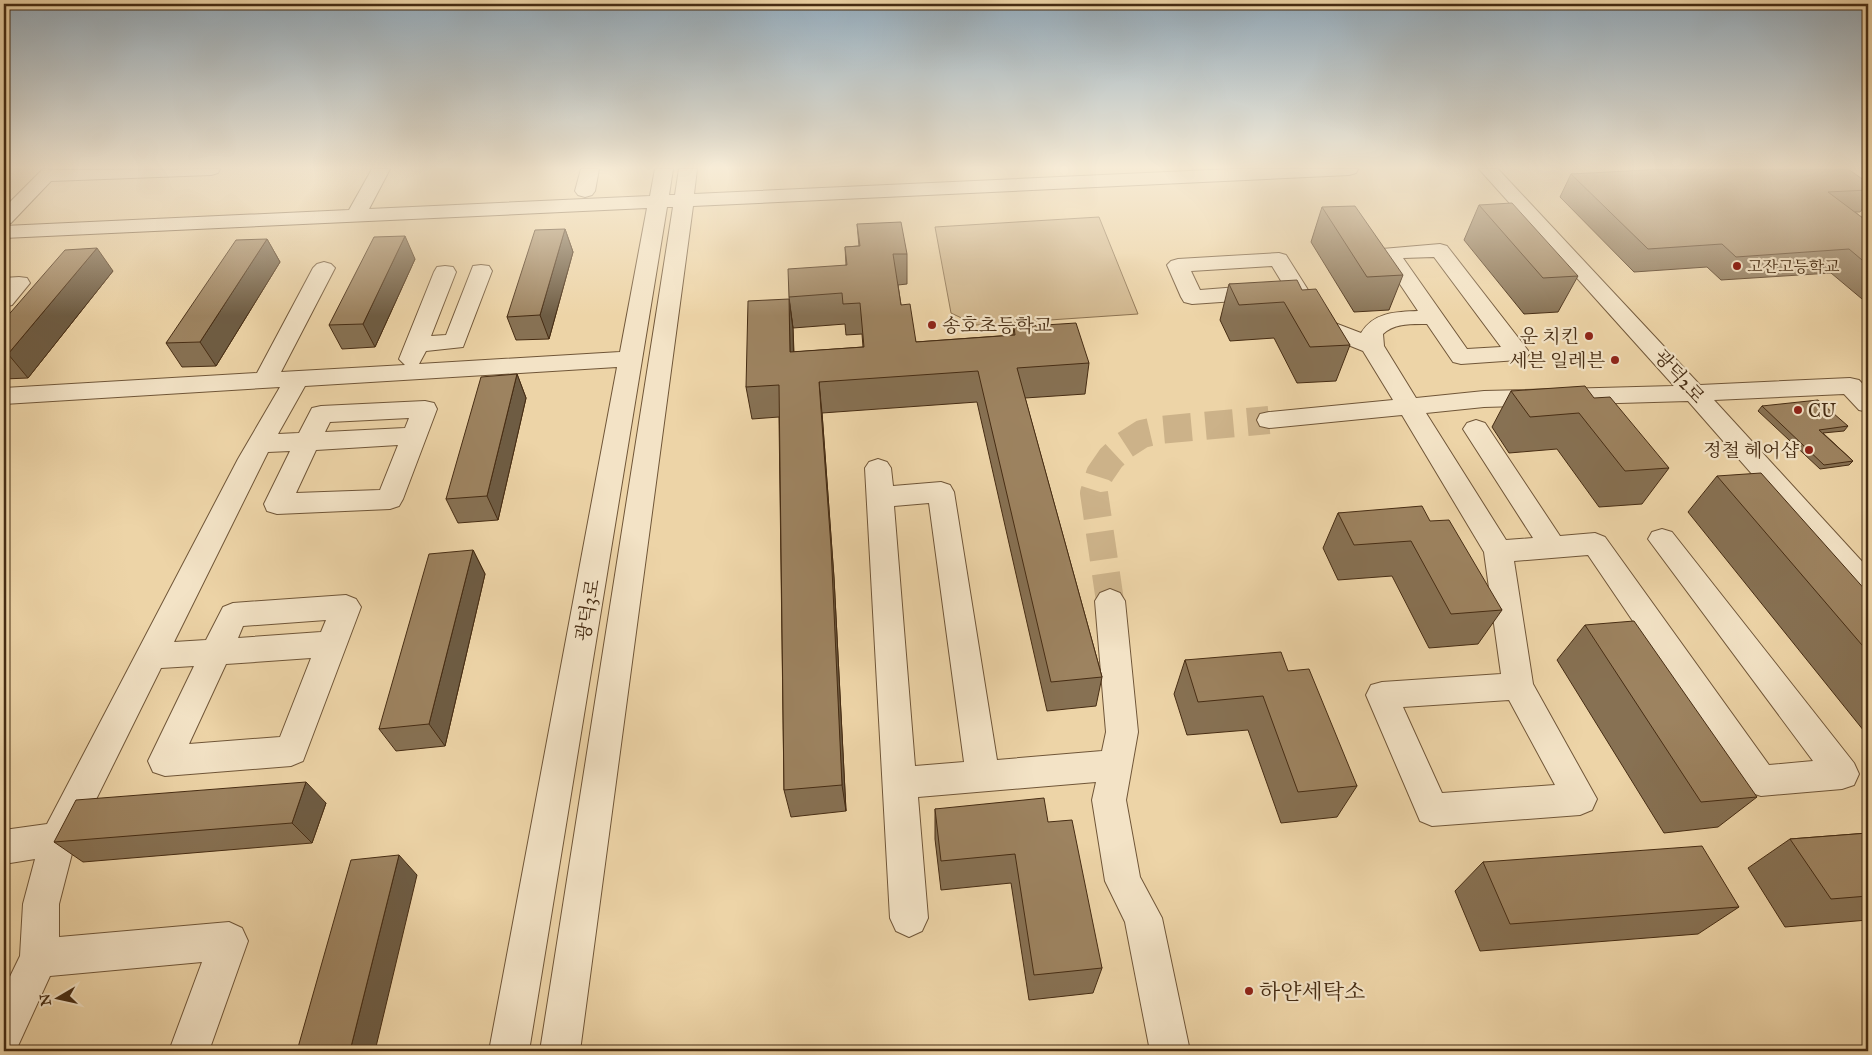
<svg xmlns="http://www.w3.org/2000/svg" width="1872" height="1055" font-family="'IM FELL Great Primer','Noto Serif KR',serif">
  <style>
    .green { fill: #d1b78e; stroke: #8c7250 }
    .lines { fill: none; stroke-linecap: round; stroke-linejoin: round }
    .minor-tunnel { stroke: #ccb289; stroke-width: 28; stroke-dasharray: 28 14; stroke-linecap: butt }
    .minor-casing { stroke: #705638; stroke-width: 2 }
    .minor { fill: #f3e3c6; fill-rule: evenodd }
    .wall { fill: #877153; stroke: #462c13 }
    .shaded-wall { fill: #6e5c43; stroke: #462c13 }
    .building { fill: #9d8360; stroke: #462c13 }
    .poi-dot { fill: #8f2418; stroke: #f3e3c6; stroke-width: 2 }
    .labels { text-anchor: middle; stroke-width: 4.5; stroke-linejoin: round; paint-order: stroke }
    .far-poi-label { font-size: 16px; fill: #462c13; stroke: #f3e3c6; text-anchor: start }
    .poi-label { font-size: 19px; fill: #462c13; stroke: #f3e3c6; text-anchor: end }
    .street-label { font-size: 19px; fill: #462c13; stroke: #f3e3c6 }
    .near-poi-label { font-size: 22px; fill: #462c13; stroke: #f3e3c6; text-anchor: start }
  </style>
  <rect width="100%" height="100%" fill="#edd4a7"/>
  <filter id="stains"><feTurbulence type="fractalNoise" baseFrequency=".004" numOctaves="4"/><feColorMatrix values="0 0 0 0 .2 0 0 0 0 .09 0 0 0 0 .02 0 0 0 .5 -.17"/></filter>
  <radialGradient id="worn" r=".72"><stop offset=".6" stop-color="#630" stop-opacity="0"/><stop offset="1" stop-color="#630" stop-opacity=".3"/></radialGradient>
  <path class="green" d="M 1099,217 L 1138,314 L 976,325 L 951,313 L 935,227 Z"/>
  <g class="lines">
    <path class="minor-tunnel" d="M 1110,601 L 1094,493 L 1100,474 L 1111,458 L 1125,445 L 1142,434 L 1159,430 L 1269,420"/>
    <defs>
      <path id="minor" d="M 43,169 L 62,170 L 220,169 L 218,173 L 211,175 L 51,181 L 11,223 L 4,225 L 4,208 Z
        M 372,169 L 390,169 L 369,209 L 650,196 L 655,169 L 673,169 L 669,195 L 675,195 L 679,169 L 697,169 L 694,194 L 1232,169 L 1358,169 L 1356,173 L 1349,175 L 693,206 L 580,1051 L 540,1051 L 673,207 L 667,207 L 529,1051 L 489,1051 L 617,367 L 305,386 L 278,434 L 299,433 L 312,408 L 321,406 L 425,401 L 434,403 L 437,409 L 403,499 L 399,506 L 390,509 L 277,514 L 267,511 L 264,504 L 290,451 L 268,452 L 174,642 L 206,640 L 223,607 L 233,603 L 346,595 L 356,599 L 361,607 L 303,761 L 291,766 L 165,776 L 153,772 L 148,761 L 194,666 L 161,668 L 75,842 L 59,904 L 59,937 L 229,922 L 242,928 L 248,941 L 209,1051 L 169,1051 L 202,962 L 50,976 L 18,1046 L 4,1051 L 4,989 L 20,956 L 23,904 L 35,859 L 4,864 L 4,830 L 47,824 L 238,459 L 280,387 L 4,404 L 4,388 L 257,373 L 313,268 L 317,264 L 324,262 L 331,264 L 335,268 L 281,372 L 405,365 L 399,359 L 434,272 L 437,267 L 445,266 L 453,267 L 456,272 L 431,336 L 446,335 L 473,266 L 481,265 L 489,266 L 492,271 L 463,347 L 426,351 L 419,364 L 620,352 L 647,208 L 4,238 L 4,226 L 349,210 ZM 409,418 L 405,428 L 325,432 L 330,422 ZM 398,445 L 380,490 L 296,493 L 316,450 ZM 326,620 L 321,632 L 238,638 L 243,626 ZM 311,658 L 280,737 L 189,744 L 226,664 Z
        M 581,169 L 599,169 L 595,191 L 592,195 L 585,197 L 578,195 L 575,191 Z
        M 1479,169 L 1498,169 L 1700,385 L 1850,378 L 1859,380 L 1868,390 L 1868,412 L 1859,410 L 1844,394 L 1714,400 L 1868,568 L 1868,598 L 1858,595 L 1688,401 L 1484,407 L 1426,413 L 1506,540 L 1533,538 L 1463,429 L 1467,423 L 1476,420 L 1485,423 L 1560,536 L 1595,533 L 1605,537 L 1769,765 L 1813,761 L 1648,539 L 1652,532 L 1662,529 L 1672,532 L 1854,763 L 1859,774 L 1854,785 L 1842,789 L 1761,796 L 1749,792 L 1588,555 L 1514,561 L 1533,684 L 1597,799 L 1592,810 L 1580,815 L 1432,826 L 1420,821 L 1366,695 L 1371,685 L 1382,682 L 1501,674 L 1484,552 L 1402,415 L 1269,428 L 1260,426 L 1257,420 L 1260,414 L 1269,412 L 1393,400 L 1363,351 L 1311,330 L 1272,266 L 1191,271 L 1200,290 L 1264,285 L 1272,287 L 1275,292 L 1272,297 L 1264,299 L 1192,304 L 1184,302 L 1181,297 L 1167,265 L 1171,261 L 1178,259 L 1279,253 L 1286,255 L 1327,320 L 1361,333 C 1374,312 1395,312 1418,311 L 1379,253 L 1382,249 L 1440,244 L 1447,246 L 1530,353 L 1526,358 L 1518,360 L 1461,364 L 1453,362 L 1427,324 C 1412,324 1394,323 1383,334 L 1384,346 L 1416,398 L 1484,391 L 1674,386 ZM 1434,257 L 1501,347 L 1467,349 L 1403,258 ZM 1509,700 L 1555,785 L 1442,793 L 1403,707 Z
        M 19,277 L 27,278 L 30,283 L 12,305 L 4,307 L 4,278 Z
        M 878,459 L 887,462 L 891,468 L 893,486 L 941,482 L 950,485 L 954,492 L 997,760 L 1102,751 L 1106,732 L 1095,601 L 1100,593 L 1110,589 L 1120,593 L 1125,601 L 1138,732 L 1126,800 L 1140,877 L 1162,918 L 1190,1051 L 1150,1051 L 1125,922 L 1105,881 L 1092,800 L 1096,782 L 918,797 L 928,918 L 922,931 L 909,937 L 896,931 L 890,918 L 865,468 L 869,462 ZM 929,503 L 964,762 L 915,766 L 894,506 Z"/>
    </defs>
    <use href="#minor" class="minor-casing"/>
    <use href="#minor" class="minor"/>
  </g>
  <path class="wall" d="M 1571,174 L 1868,183 L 1868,201 L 1860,212 L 1855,212 L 1868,222 L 1868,304 L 1831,273 L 1721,280 L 1707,267 L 1634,272 L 1560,197 Z
    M 1479,205 L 1578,276 L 1558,312 L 1524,314 L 1464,240 Z
    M 1322,207 L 1403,275 L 1389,310 L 1354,312 L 1311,242 Z
    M 857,224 L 907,254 L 907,284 L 898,285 L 901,305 L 916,342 L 1013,335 L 1014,327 L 1089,363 L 1085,394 L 1025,398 L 1102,677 L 1096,706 L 1047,711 L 977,402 L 822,413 L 834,578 L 846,811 L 791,817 L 784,790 L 779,417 L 752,419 L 746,387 L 789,299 L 793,329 L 794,352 L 863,347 L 862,334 L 846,335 L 845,324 L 793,328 L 789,297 L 846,265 L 845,247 L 859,246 Z
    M 565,229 L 573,252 L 549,339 L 516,340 L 507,317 Z
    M 267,239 L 280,262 L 216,366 L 182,367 L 166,343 Z
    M 415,259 L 375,347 L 342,349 L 329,325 Z
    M 113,271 L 28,378 L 4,379 L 4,320 Z
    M 1229,284 L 1302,290 L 1350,345 L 1336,381 L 1297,383 L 1274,338 L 1230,341 L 1220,320 Z
    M 517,374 L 526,398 L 498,520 L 458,523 L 446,499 Z
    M 1511,391 L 1594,398 L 1669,468 L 1642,504 L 1599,507 L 1557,449 L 1509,453 L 1492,427 Z
    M 1762,406 L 1848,426 L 1844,431 L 1823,433 L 1853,461 L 1849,465 L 1820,469 L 1758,411 Z
    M 1717,476 L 1868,593 L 1868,736 L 1688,512 Z
    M 1338,513 L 1430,521 L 1502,610 L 1478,644 L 1429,648 L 1392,576 L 1338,580 L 1323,548 Z
    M 473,550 L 485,574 L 445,746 L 396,751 L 379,729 Z
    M 1585,625 L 1757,797 L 1718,827 L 1664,833 L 1557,660 Z
    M 1185,660 L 1288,671 L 1357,786 L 1337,817 L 1281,823 L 1248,730 L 1187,735 L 1174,694 Z
    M 326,803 L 312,843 L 83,862 L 54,842 Z
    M 935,809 L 1048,822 L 1102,968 L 1093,993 L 1029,1000 L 1011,883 L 941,890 L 935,839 Z
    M 1868,833 L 1868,920 L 1785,927 L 1748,868 L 1790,839 Z
    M 1483,862 L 1739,907 L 1698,934 L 1480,951 L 1455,891 Z"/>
  <path class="shaded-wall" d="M 565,229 L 573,252 L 549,339 L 540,315 Z
    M 405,236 L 415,259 L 375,347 L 363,324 Z
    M 267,239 L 280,262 L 216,366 L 200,342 Z
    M 97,248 L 113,271 L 28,378 L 8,354 Z
    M 789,299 L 793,329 L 794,383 L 790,352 Z
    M 517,374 L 526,398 L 498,520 L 487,496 Z
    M 819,382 L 822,413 L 834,578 L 846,811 L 842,785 Z
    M 473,550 L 485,574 L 445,746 L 429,724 Z
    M 306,782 L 326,803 L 312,843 L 292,823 Z
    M 399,855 L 417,875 L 375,1051 L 350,1051 Z"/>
  <path class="building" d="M 1664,169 L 1848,169 L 1868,183 L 1868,190 L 1828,192 L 1868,222 L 1868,265 L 1849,249 L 1736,257 L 1722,244 L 1648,249 L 1571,174 Z
    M 1512,203 L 1578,276 L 1543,278 L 1479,205 Z
    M 1355,206 L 1403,275 L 1367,277 L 1322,207 Z
    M 901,222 L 907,254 L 893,254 L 901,305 L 910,304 L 916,342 L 1015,335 L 1014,327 L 1076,323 L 1089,363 L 1017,368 L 1102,677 L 1051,682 L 978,371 L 819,382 L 831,547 L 842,785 L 784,790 L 779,385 L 746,387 L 748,301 L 789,299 L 790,352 L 864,347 L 860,303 L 843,304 L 842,293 L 789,297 L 788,269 L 847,265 L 845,247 L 860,246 L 857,224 Z
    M 565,229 L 540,315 L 507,317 L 535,230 Z
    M 405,236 L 363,324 L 329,325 L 374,237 Z
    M 267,239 L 200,342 L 166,343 L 236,240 Z
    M 97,248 L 8,354 L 4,354 L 4,320 L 65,250 Z
    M 1297,280 L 1302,290 L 1316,289 L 1350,345 L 1310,347 L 1284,302 L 1239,305 L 1229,284 Z
    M 517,374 L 487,496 L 446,499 L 481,377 Z
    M 1585,386 L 1594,398 L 1610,397 L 1669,468 L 1625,471 L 1579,413 L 1530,417 L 1511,391 Z
    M 1818,400 L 1848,426 L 1819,430 L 1853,461 L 1824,465 L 1762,406 Z
    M 1761,473 L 1868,593 L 1868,652 L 1717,476 Z
    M 1422,506 L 1430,521 L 1449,520 L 1502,610 L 1451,614 L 1411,541 L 1354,545 L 1338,513 Z
    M 473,550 L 429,724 L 379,729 L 429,554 Z
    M 1634,621 L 1757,797 L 1701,802 L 1585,625 Z
    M 1281,652 L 1288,671 L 1309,669 L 1357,786 L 1298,792 L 1263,696 L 1198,702 L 1185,660 Z
    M 306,782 L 292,823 L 54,842 L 76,800 Z
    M 1044,798 L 1048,822 L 1072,820 L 1102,968 L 1034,975 L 1015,854 L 941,861 L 935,809 Z
    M 1868,833 L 1868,896 L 1831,899 L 1790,839 Z
    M 1702,846 L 1739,907 L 1510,924 L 1483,862 Z
    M 399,855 L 350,1051 L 297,1051 L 351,860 Z"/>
  <linearGradient id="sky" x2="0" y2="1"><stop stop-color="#93aaba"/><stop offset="0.53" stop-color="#f7ecd7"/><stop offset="1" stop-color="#f7ecd7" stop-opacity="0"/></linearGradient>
  <rect width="1872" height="316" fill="url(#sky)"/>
  <g class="poi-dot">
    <circle cx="1737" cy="266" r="5"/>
    <circle cx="932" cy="325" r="5"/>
    <circle cx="1589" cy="336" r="5"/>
    <circle cx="1615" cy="360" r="5"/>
    <circle cx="1798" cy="410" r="5"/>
    <circle cx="1809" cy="450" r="5"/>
    <circle cx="1249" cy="991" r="5"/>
  </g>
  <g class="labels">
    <g class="far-poi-label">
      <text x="1747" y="272">고잔고등학교</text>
    </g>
    <g class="poi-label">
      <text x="942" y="332" text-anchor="start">송호초등학교</text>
      <text x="1579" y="343">운 치킨</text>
      <text x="1605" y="367">세븐 일레븐</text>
      <text x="1808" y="417" text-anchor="start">CU</text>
      <text x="1799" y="457">정철 헤어샵</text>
    </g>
    <g class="street-label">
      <text transform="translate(1680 376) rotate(48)" y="7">광덕2로</text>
      <text transform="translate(587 610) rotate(-80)" y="7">광덕3로</text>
    </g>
    <g class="near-poi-label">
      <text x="1259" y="999">하얀세탁소</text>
    </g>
  </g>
  <rect width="1872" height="1055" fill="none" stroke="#edd4a7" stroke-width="20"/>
  <rect x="5" y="5" width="1862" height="1045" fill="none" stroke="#462c13" stroke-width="2.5"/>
  <rect x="10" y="10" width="1852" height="1035" fill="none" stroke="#462c13"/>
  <g transform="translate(58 998) rotate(261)" stroke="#f3e3c6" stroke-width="4" paint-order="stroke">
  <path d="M0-4L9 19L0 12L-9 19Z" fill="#462c13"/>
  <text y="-8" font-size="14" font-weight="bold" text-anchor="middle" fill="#462c13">N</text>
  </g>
  <rect width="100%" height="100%" filter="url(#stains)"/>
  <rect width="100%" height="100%" fill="url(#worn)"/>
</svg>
